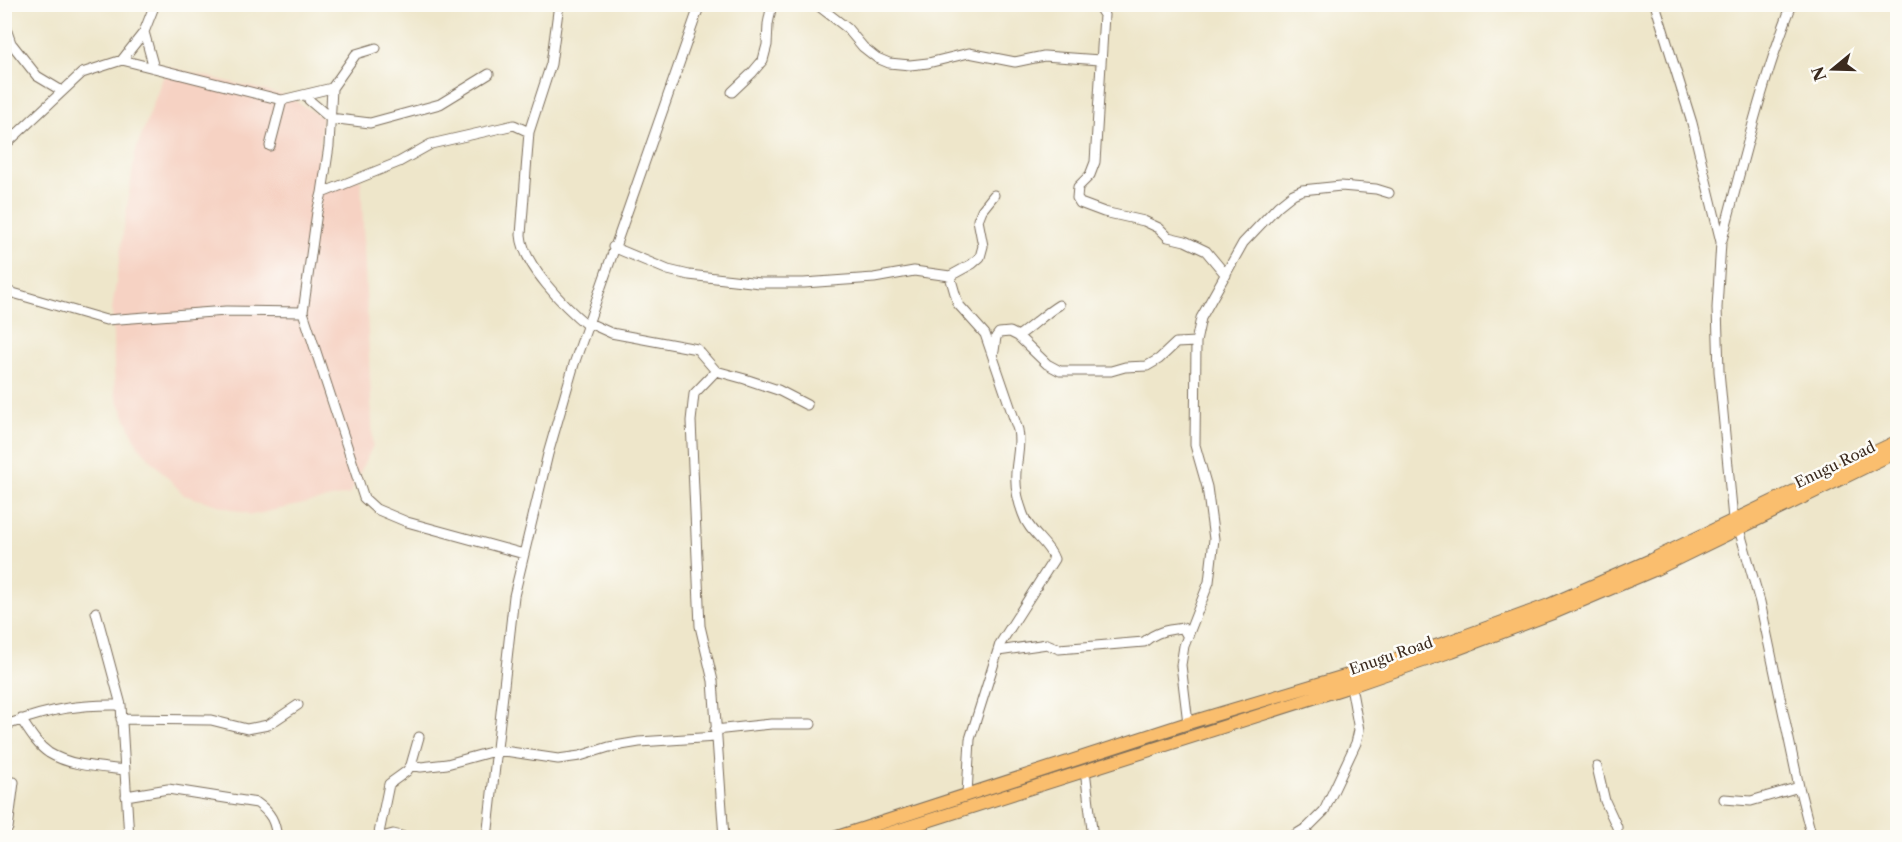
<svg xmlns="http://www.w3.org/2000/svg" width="1902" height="842" font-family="'Libre Caslon Text',serif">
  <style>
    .built { fill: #f6d2c3 }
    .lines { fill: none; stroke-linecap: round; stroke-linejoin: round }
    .minor-casing { stroke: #7a6c5a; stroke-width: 11 }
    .major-casing { stroke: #7a6c5a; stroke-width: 14 }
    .minor { stroke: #fff; stroke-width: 9 }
    .major { stroke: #fabe6e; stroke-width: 12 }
    .labels { text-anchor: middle; stroke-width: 5; stroke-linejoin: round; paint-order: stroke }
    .street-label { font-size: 15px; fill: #3b2a1e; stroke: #fdfcf7 }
  </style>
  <rect width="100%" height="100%" fill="#fdfcf7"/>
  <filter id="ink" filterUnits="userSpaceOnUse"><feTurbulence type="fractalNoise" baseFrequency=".0167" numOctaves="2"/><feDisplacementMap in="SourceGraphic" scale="12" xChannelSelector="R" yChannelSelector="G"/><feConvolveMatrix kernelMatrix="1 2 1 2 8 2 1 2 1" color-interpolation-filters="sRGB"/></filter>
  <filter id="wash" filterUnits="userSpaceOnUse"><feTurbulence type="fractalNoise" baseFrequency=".008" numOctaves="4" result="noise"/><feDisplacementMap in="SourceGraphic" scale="24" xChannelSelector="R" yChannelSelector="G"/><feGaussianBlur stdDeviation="1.35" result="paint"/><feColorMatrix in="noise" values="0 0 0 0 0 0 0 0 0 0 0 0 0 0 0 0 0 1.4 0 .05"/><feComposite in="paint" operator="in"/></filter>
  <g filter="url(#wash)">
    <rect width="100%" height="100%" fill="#eee6ca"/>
    <path class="built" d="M 167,67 L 287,96 L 322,117 L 318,187 L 361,179 L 373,445 L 350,494 L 252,515 L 184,495 L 138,446 L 115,394 L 112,310 L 135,153 Z"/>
  </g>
  <g filter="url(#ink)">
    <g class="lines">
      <defs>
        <path id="minor" d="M 559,4 L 551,64 L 529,132 L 521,235 C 523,265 565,307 588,326
          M 816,4 L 847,28 L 863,47 L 877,58 L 889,63 L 910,65 L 928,63 L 969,53 L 1015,62 L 1044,56 L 1100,60
          M 1097,4 L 1104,15 L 1095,162 L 1090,175 L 1078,187 L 1077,198 L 1080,203 L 1104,212 L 1144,221 L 1159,228 L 1168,237 L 1185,241 L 1206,251 L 1226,275
          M 1655,4 L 1692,123 L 1721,242 L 1717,308 L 1719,371 L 1733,519 L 1739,529 L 1760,602 L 1799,787 L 1812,838
          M 4,23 L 11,43 L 37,76 L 62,91
          M 144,32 L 154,68
          M 122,60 L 144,32 L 155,4
          M 732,92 L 752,73 L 763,60 L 767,45 L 768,24 L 772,4
          M 309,100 L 330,118 L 370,123 L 440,104 L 489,74
          M 4,146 L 82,73 L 122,60 L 282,100 L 332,88
          M 270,146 L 282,100
          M 322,193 L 329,146 L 332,88 L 356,54 L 376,48
          M 1722,240 C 1743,161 1762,81 1792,4
          M 613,247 L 668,270 L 689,275 L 760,283 L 804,283 L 874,278 L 914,271 L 950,276 L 972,264 L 980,257 L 983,246 L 978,220 L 982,210 L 994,195
          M 950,276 L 958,304 L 985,334 L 1018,430 C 1021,445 1017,457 1016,472 C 1015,485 1018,501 1023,514 C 1029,533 1048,542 1054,559 L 1000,644 L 970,739 L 967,794
          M 4,292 L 13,293 L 106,320 L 226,311 L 303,312
          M 589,323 L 611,333 L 697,349 L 716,371 L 745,379 L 778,390 L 807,405
          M 1018,336 C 1033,326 1044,314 1059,305
          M 994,351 L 996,337 L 999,333 L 1010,332 L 1018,336 L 1047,364 L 1060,371 L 1111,371 L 1125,367 L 1147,366 L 1159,359 L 1176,343 L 1196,342
          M 716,371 L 694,394 L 691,421 L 700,626 L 713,681 L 724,838
          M 524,554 L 407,522 L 376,509 L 364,498 L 303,312 L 317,212 L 322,193 L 399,162 L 431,144 L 514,125 L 529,132
          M 96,612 L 121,705 L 129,838
          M 998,651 L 1047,644 L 1059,649 L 1144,642 C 1157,631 1167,630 1183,628 L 1188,637
          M 21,719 C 29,731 37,745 49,753 C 70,766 100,767 124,770
          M 121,719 L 211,720 L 247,729 L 268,725 L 298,705
          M 4,722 L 12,723 C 51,709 79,704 121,705
          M 1188,723 L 1181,665 L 1184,646 L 1209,582 L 1214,539 L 1207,487 L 1195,445 L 1196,342 L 1201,318 L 1243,243 L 1278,206 L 1293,194 L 1302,190 L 1341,186 L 1376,189 L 1389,193
          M 715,730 L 771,724 L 811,724
          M 411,765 L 421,767 L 447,764 L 498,750 L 558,759 L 580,756 L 609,747 L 639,742 L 716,737
          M 1597,767 L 1605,801 L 1617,827 L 1617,838
          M 1085,770 L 1093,838
          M 126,796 L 168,789 L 257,803 C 271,813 275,821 277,838
          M 1724,799 L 1751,801 L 1799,787
          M 4,835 L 8,828 L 14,782
          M 378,838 L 389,784 L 407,771 L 411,765 L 419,737
          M 378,838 L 393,834 L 410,838
          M 487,838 L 514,596 L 548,454 L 574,364 L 700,4
          M 1290,838 L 1308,827 L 1324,811 L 1356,743 L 1359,730 L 1351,686"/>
        <path id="major" d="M 834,838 L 1188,723 L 1348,675 L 1448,642 L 1549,605 L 1651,560 L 1898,441
          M 874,838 L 1351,686 L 1452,651 L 1553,613 L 1654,570 L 1898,451"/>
      </defs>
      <use href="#minor" class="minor-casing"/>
      <use href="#major" class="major-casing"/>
      <use href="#minor" class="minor"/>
      <use href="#major" class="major"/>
    </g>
  </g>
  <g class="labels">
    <g class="street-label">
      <text transform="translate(1835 465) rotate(-26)" y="5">Enugu Road</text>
      <text transform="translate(1391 656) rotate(-19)" y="5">Enugu Road</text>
    </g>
  </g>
  <rect width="1902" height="842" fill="none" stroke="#fdfcf7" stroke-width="24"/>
  <g transform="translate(1833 69) rotate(251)" stroke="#fdfcf7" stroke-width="4.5" paint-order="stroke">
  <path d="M0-4.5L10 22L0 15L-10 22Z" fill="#3b2a1e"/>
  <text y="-9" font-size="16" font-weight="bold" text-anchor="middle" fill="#3b2a1e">N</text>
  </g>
</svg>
